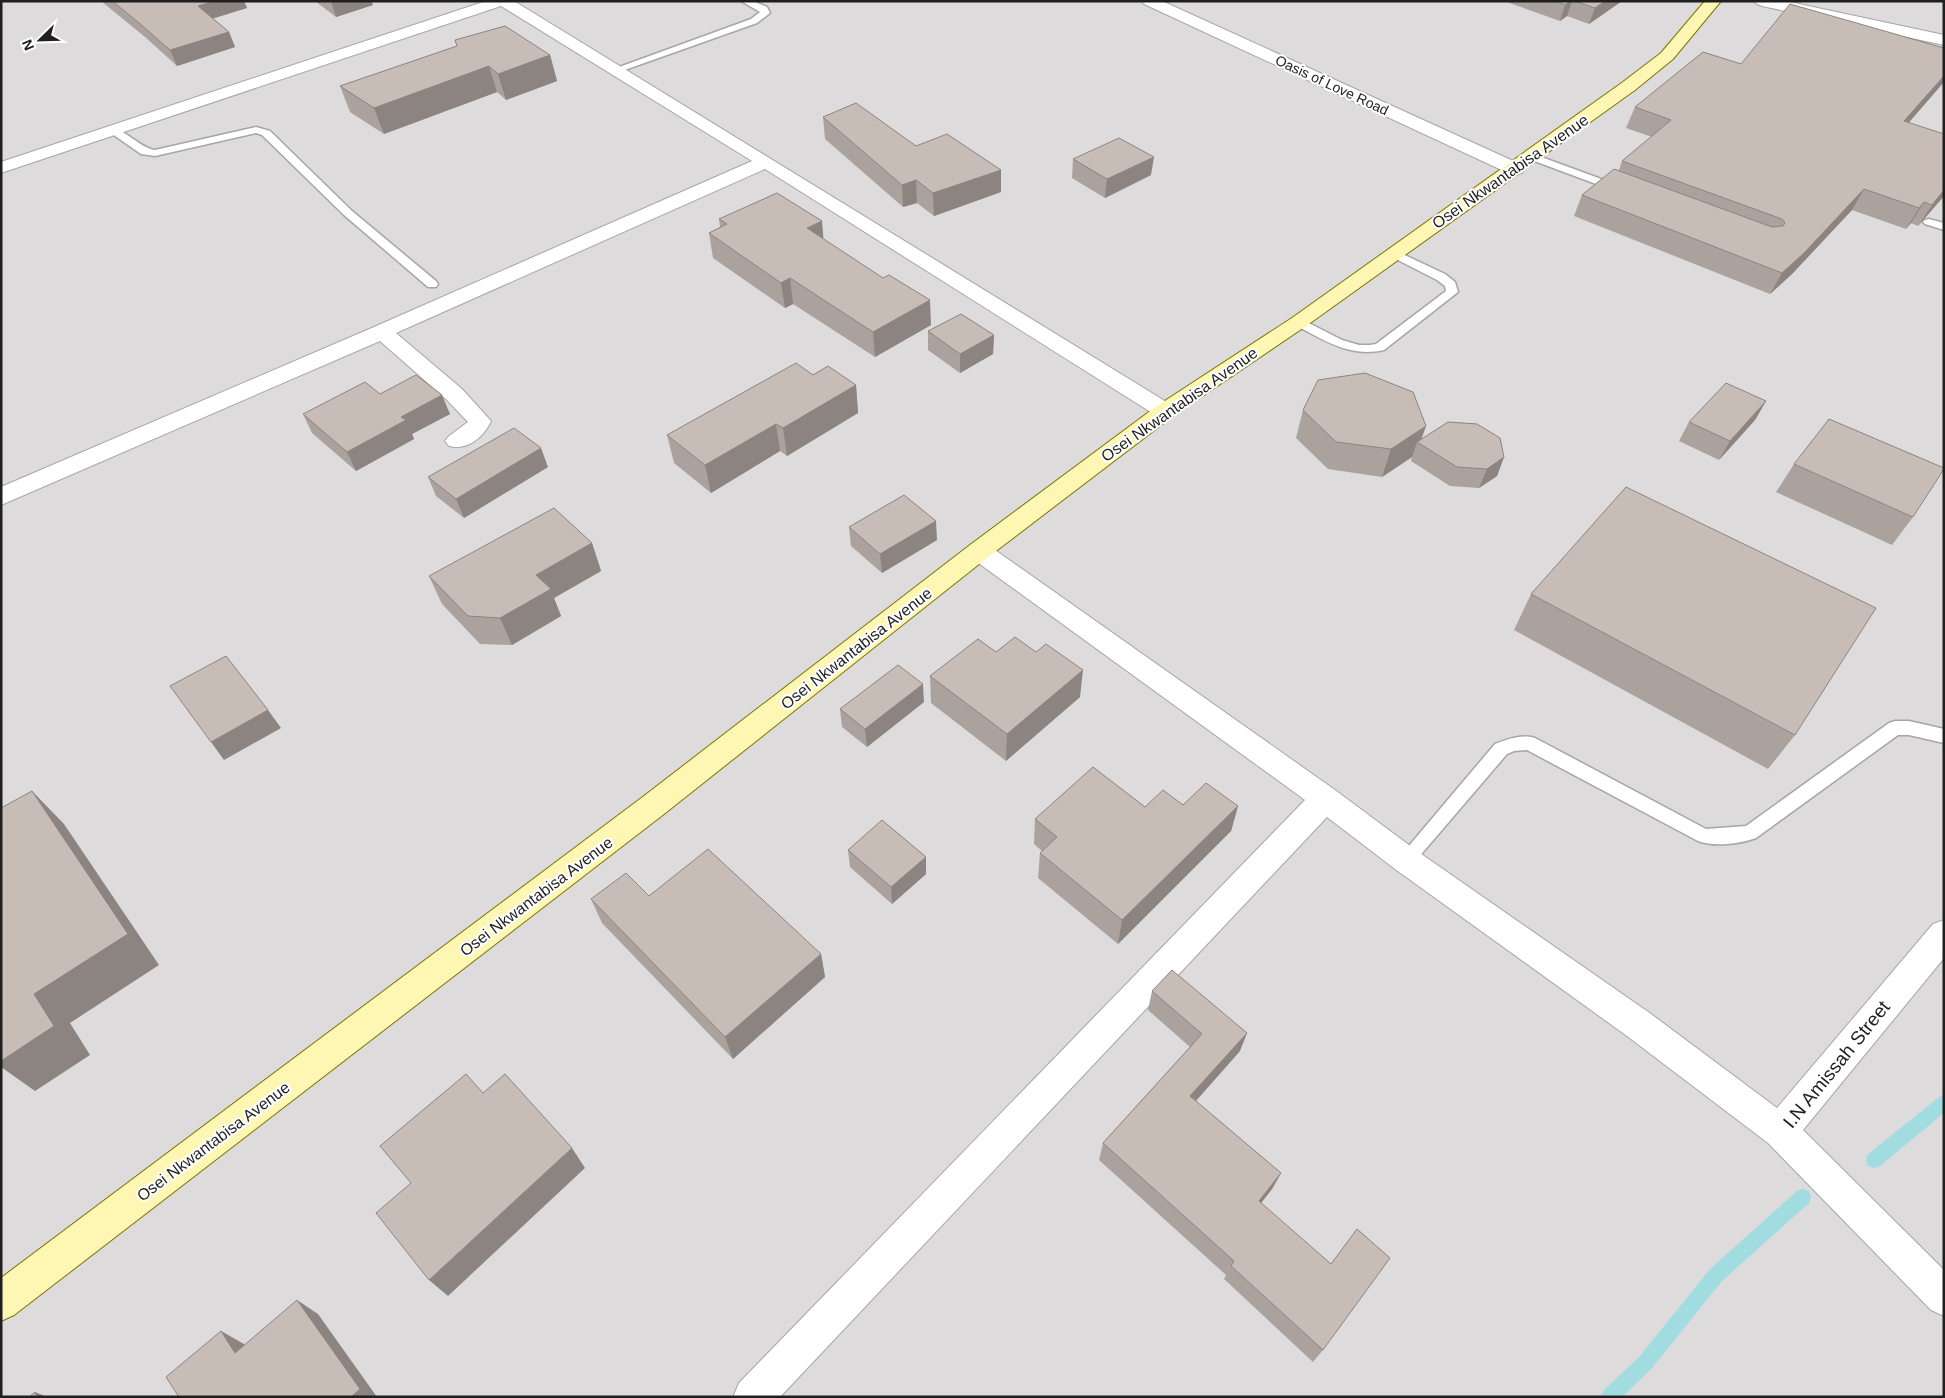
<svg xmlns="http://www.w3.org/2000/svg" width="1945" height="1398" font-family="Helvetica,sans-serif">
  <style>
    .residential { fill: #dddbdc }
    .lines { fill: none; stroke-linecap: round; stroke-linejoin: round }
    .stream { fill: #a1dce1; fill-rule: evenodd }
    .lane-casing { stroke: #a6a6a6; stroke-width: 3 }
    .street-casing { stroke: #a6a6a6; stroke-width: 2 }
    .secondary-casing { stroke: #7b7700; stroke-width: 2 }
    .lane { fill: #fff; fill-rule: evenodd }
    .street { fill: #fff; fill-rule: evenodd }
    .secondary { fill: #fef7b4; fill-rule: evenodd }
    .wall { fill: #aca29d }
    .shaded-wall { fill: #8c8480 }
    .building { fill: #c8bcb7; stroke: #8c8480 }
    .labels { text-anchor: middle; stroke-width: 4; stroke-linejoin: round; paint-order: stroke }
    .far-street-label { font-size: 14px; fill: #1f1f1f; stroke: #fff }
    .street-label { font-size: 16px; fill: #1f1f1f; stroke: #fff }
    .near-street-label { font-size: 19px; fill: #1f1f1f; stroke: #fff }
  </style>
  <rect width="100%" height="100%" fill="#f0eae4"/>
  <path class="residential" d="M 1,1 L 1944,1 L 1944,1397 L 1,1397 Z"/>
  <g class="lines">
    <path class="stream" d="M 1944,1095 L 1944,1113 L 1880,1166 L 1874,1168 L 1868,1166 L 1866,1160 L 1868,1154 L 1938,1098 Z
      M 1803,1189 L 1809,1191 L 1811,1197 L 1809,1203 L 1722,1281 L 1652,1368 L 1622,1397 L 1600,1397 L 1603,1391 L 1640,1356 L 1710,1269 L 1797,1191 Z"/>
    <defs>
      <path id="lane" d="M 741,1 L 753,1 L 767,7 L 770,13 L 757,23 L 619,72 L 613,72 L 611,70 L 751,19 L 760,12 Z
        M 256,127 L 270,131 L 352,211 L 436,281 L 438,284 L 436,287 L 428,287 L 344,215 L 262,135 L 256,133 L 155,156 L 141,154 L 108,131 L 109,129 C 123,126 139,148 155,150 Z
        M 1533,154 L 1623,187 L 1625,189 L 1623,191 L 1615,191 L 1529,159 L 1528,157 L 1529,155 Z
        M 1929,219 L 1944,223 L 1944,230 L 1925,224 L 1923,222 L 1925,220 Z
        M 1394,250 L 1445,274 L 1455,282 L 1458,292 L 1384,350 C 1350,358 1324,340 1295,325 L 1293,322 L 1295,319 L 1299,318 L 1342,340 L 1359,345 L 1370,345 L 1376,344 L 1446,291 L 1445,286 L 1437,280 L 1390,256 L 1388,254 Z
        M 1895,721 L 1909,721 L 1944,729 L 1944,743 L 1909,735 L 1898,735 L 1756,838 C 1740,844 1714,847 1698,841 L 1527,750 L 1514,751 L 1507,754 L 1412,865 L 1406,868 L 1400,865 L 1397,860 L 1495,744 C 1508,739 1521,734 1535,738 L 1706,829 L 1746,826 L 1889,723 Z"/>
      <path id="street" d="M 486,1 L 514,1 L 1173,406 L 1176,411 L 1173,416 L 1165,418 L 1157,416 L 765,169 L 396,333 L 462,389 L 491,421 C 484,437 467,451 449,446 L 445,441 L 449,436 L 468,422 L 446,399 L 380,341 L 1,505 L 1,487 L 374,327 L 752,161 L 501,6 L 1,173 L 1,162 Z
        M 1141,1 L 1162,1 L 1522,165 L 1524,169 L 1522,173 L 1515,175 L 1508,173 L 1144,4 Z
        M 1754,1 L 1785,1 L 1944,35 L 1944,45 L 1762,6 L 1757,4 Z
        M 979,542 L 988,545 L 1335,790 L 1417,851 L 1651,1014 L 1777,1108 L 1933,924 L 1944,920 L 1944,958 L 1803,1130 L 1944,1270 L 1944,1316 L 1931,1310 L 1768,1143 L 1627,1036 L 1395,869 L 1327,817 L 780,1397 L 733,1397 L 739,1383 L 1305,800 L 970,557 L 967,551 L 970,545 Z"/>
      <path id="secondary" d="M 1705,1 L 1721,1 L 1673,59 L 1635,90 L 1306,326 L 1173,416 L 988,557 L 664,814 L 14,1315 L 1,1321 L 1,1278 L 644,796 L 970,545 L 1157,406 L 1292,318 L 1623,82 L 1661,53 Z"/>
    </defs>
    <use href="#lane" class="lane-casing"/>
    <use href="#street" class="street-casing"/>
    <use href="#secondary" class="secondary-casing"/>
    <use href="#lane" class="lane"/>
    <use href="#street" class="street"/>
    <use href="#secondary" class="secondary"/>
  </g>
  <path class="wall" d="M 101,1 L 244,1 L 247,8 L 213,18 L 229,32 L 235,47 L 177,66 L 145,37 Z
    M 315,1 L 371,1 L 373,5 L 336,17 Z
    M 1504,1 L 1622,1 L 1589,24 L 1567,16 L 1560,21 Z
    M 1944,48 L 1944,82 L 1908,123 L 1944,196 L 1918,226 L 1911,223 L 1906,229 L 1852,210 L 1792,274 L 1770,294 L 1574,216 L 1582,195 L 1619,170 L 1622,161 L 1652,137 L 1626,128 L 1635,107 L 1741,64 Z
    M 550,55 L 557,81 L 506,100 L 497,92 L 384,134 L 350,112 L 340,86 Z
    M 823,117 L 916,146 L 1001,192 L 934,216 L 917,203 L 903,207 L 825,139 Z
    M 1073,159 L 1151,175 L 1105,198 L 1072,178 Z
    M 719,219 L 823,239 L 931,325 L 875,357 L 793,304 L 785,308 L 713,258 L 709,233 L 720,227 Z
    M 928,331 L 994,335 L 993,354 L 960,373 L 928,350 Z
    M 813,375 L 856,385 L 858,413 L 787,456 L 780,451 L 711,493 L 674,463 L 667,435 Z
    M 380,394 L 450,414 L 412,434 L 414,439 L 356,471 L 312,433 L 303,414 Z
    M 1766,401 L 1755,420 L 1719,460 L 1679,441 L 1689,422 Z
    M 1303,410 L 1426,426 L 1421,439 L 1504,457 L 1497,476 L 1479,488 L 1450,486 L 1411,461 L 1412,457 L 1382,477 L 1328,469 L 1296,438 Z
    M 1794,464 L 1913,517 L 1892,545 L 1776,492 Z
    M 548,467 L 464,518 L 436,496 L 428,477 Z
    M 849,527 L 937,540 L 882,573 L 851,546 Z
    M 592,543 L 601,571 L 554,598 L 561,616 L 512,645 L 480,644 L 442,604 L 429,576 Z
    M 1531,594 L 1795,735 L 1768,769 L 1514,630 Z
    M 996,652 L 1080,697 L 1006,761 L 931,703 L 930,676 Z
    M 924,702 L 867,747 L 842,727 L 840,709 Z
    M 1183,805 L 1238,806 L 1231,831 L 1118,944 L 1038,878 L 1040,853 L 1042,851 L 1034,844 L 1035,819 L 1145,807 Z
    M 848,850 L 926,857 L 926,874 L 892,904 L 850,867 Z
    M 649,896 L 821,954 L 825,977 L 733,1059 L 602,923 L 591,899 Z
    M 1152,991 L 1240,1051 L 1196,1101 L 1281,1173 L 1272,1189 L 1261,1203 L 1323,1350 L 1313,1362 L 1224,1279 L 1226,1275 L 1099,1160 L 1103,1143 L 1190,1047 L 1148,1010 Z"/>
  <path class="shaded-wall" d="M 215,1 L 244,1 L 247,8 L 205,21 L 198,6 Z
    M 331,1 L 371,1 L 373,5 L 336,17 Z
    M 1571,1 L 1572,1 L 1567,16 L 1560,21 L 1565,5 Z
    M 1605,1 L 1622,1 L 1589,24 L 1595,8 Z
    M 229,32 L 235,47 L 177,66 L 170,50 Z
    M 550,55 L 557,81 L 506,100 L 498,74 Z
    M 489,66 L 497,92 L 384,134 L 374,108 Z
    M 1944,76 L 1944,82 L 1892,142 L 1904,121 Z
    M 1154,157 L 1151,175 L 1105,198 L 1107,179 Z
    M 1001,170 L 1001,192 L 934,216 L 933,193 Z
    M 916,180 L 917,203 L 903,207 L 902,185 Z
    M 1864,189 L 1852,210 L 1792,274 L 1770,294 L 1782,273 Z
    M 1944,190 L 1944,196 L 1918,226 L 1932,205 Z
    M 1924,202 L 1911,223 L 1906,229 L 1919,208 Z
    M 822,221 L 824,246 L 807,228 Z
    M 790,278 L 793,304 L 785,308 L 781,283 Z
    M 930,300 L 931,325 L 875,357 L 873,332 Z
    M 994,335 L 993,354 L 960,373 L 960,354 Z
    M 856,385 L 858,413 L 787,456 L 783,428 Z
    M 442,395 L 450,414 L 412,434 L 414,439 L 356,471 L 347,452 L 401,417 Z
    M 1766,401 L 1755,420 L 1719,460 L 1730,441 Z
    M 776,424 L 780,451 L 711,493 L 705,465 Z
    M 1426,426 L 1420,443 L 1417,442 L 1412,457 L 1382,477 L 1391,449 Z
    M 541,448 L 548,467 L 464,518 L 456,499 Z
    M 1504,457 L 1497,476 L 1479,488 L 1487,469 Z
    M 936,521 L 937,540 L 882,573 L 880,554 Z
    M 592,543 L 601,571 L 554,598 L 561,616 L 512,645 L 500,618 L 536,575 Z
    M 1083,670 L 1080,697 L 1006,761 L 1007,734 Z
    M 923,684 L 924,702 L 867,747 L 865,729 Z
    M 268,710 L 281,728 L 224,760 L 211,742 Z
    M 32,791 L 64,824 L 159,965 L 70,1023 L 90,1055 L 35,1091 L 1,1067 L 1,1045 Z
    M 1238,806 L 1231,831 L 1118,944 L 1122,920 Z
    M 926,857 L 926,874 L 892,904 L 891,887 Z
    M 821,954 L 825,977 L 733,1059 L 725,1037 Z
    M 1247,1033 L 1240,1051 L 1185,1113 L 1190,1096 Z
    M 572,1148 L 585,1168 L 448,1296 L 429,1280 Z
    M 1281,1173 L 1272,1189 L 1251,1216 L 1259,1201 Z
    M 297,1300 L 318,1314 L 377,1397 L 351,1397 Z
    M 221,1331 L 244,1344 L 259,1366 L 235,1353 Z
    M 35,1392 L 47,1397 L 37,1397 Z"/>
  <path class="building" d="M 112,1 L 215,1 L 198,6 L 229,32 L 170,50 L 138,22 Z
    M 1555,1 L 1571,1 L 1565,5 Z
    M 1574,1 L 1605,1 L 1595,8 Z
    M 1790,4 L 1944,48 L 1944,76 L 1904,121 L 1944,134 L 1944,190 L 1932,205 L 1924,202 L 1919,208 L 1864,189 L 1804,253 L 1782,273 L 1582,195 L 1614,169 L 1772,227 L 1783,226 L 1785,223 L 1782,219 L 1622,161 L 1671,120 L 1635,107 L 1703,52 L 1741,64 Z
    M 505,26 L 550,55 L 498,74 L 489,66 L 374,108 L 340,86 L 457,46 L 455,40 Z
    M 856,103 L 916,146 L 947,134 L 1001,170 L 933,193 L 916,180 L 902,185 L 823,117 Z
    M 1119,138 L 1154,157 L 1107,179 L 1073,159 Z
    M 777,193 L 822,221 L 807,228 L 883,278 L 889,275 L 930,300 L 873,332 L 790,278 L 781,283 L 709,233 L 727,224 L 719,219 Z
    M 961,314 L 994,335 L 960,354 L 928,331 Z
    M 796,363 L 813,375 L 828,366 L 856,385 L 783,428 L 776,424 L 705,465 L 667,435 Z
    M 1365,373 L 1413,392 L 1426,426 L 1391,449 L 1336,442 L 1303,410 L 1318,380 Z
    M 416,375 L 442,395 L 401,417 L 406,420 L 347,452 L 303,414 L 365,382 L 380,394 Z
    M 1726,383 L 1766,401 L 1730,441 L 1689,422 Z
    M 1829,419 L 1944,468 L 1944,469 L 1913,517 L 1794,464 Z
    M 1448,422 L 1477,424 L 1500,438 L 1504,457 L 1487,469 L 1457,467 L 1417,442 Z
    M 514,428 L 541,448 L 456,499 L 428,477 Z
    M 1626,487 L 1876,608 L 1795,735 L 1531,594 Z
    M 904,495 L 936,521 L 880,554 L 849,527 Z
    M 554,508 L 592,543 L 536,575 L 551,589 L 500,618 L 468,616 L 429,576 Z
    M 1015,637 L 1036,652 L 1046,644 L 1083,670 L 1007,734 L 930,676 L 978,639 L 996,652 Z
    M 226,656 L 268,710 L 211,742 L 170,686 Z
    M 898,665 L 923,684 L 865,729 L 840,709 Z
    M 1093,767 L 1145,807 L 1163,790 L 1183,805 L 1206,783 L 1238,806 L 1122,920 L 1040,853 L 1057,837 L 1035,819 Z
    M 32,791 L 128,934 L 34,994 L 54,1026 L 1,1061 L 1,808 Z
    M 882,820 L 926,857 L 891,887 L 848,850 Z
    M 708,849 L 821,954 L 725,1037 L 591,899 L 626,873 L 649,896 Z
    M 1172,970 L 1247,1033 L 1190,1096 L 1281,1173 L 1259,1201 L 1331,1264 L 1357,1229 L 1390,1258 L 1323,1350 L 1231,1266 L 1234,1261 L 1103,1143 L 1202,1034 L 1152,991 Z
    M 466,1074 L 483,1093 L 505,1074 L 572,1148 L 429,1280 L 376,1213 L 411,1183 L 380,1146 Z
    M 297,1300 L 360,1389 L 351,1397 L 179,1397 L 166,1377 L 221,1331 L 235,1353 Z
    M 35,1392 L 37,1397 L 29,1397 Z"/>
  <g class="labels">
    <g class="far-street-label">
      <text transform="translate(1332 85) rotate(25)" y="5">Oasis of Love Road</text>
    </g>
    <g class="street-label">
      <text transform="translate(1510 171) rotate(-35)" y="6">Osei Nkwantabisa Avenue</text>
      <text transform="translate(1179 404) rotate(-35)" y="6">Osei Nkwantabisa Avenue</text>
      <text transform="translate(856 648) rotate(-38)" y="6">Osei Nkwantabisa Avenue</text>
      <text transform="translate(536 896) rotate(-37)" y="6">Osei Nkwantabisa Avenue</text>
      <text transform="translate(213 1141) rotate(-37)" y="6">Osei Nkwantabisa Avenue</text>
    </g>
    <g class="near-street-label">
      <text transform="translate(1836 1064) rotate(-51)" y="7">I.N Amissah Street</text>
    </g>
  </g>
  <rect width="1945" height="1398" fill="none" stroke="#1f1f1f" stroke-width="5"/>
  <g transform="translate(40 40) rotate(247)" stroke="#ffffff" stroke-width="4" paint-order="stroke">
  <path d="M0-4L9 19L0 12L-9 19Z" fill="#1f1f1f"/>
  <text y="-8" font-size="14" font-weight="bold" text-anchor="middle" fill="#1f1f1f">N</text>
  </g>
</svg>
